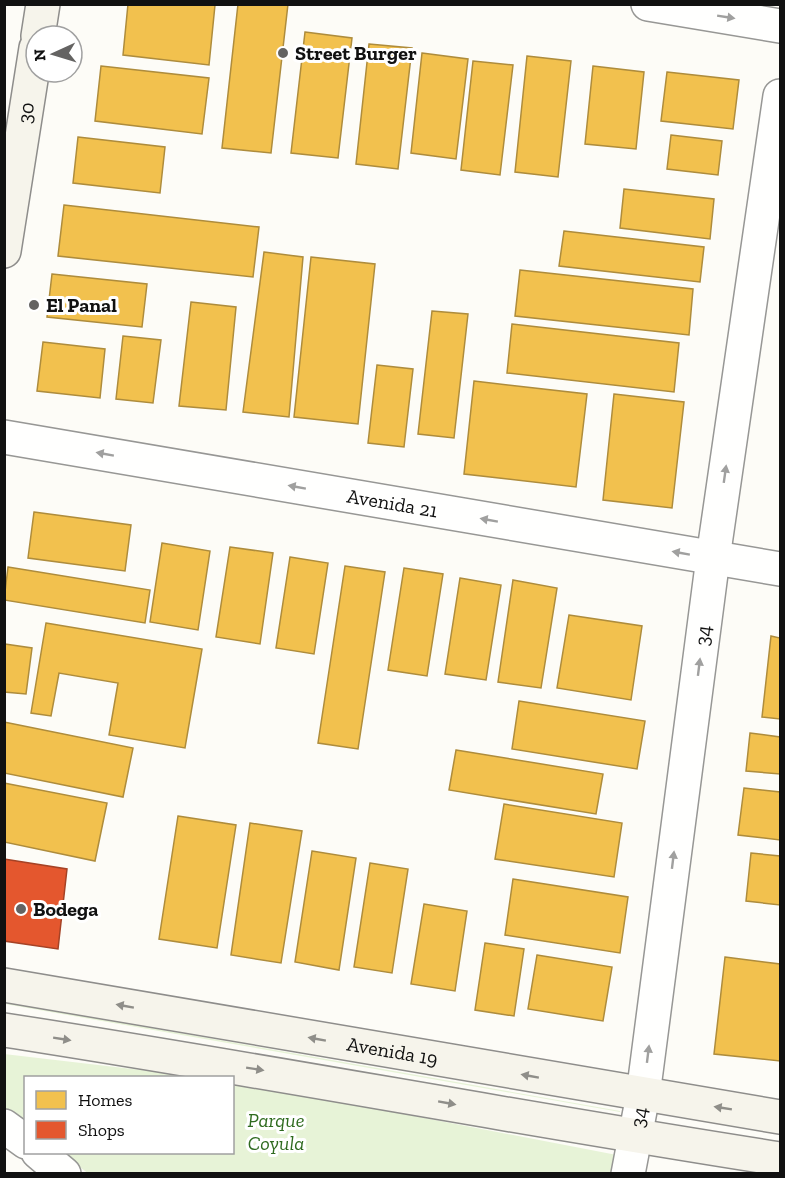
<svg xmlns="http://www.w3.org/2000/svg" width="785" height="1178" font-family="'Zilla Slab',serif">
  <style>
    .green { fill: #e7f3d7 }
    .homes { fill: #f2c14e; stroke: #ae8c3c; stroke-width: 1.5 }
    .shops { fill: #e4572e; stroke: #a54225; stroke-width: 1.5 }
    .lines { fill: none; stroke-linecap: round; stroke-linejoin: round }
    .street-casing { stroke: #979795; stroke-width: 36 }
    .secondary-casing { stroke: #8e8d8b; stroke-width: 36 }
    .street { stroke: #fffffe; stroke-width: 33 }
    .secondary { stroke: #f6f4eb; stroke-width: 33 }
    .oneway { fill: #a0a09f }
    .oneway2 { fill: #8f8e89 }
    .poi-dot { fill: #646362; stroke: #fff; stroke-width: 2 }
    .labels { text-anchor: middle; stroke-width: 6; stroke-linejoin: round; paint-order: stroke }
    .poi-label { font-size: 20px; font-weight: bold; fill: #111; stroke: #fff; text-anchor: start }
    .street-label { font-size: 20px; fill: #111; stroke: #fff }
    .park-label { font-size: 20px; font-style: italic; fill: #2f6b1f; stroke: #fff }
  </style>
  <rect width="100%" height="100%" fill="#fdfcf7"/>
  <path class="green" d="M 5,1002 L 620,1111 L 620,1112 L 5,1004 Z
    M 4,1054 L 201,1077 L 26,1078 L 25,1125 L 5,1109 Z
    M 233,1081 L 622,1156 L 619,1174 L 89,1174 L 61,1153 L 232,1152 Z"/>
  <path class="homes" d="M 128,4 L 215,5 L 209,65 L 123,55 Z
    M 238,4 L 288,4 L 271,153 L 222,148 Z
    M 305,32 L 352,38 L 338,158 L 291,153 Z
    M 369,44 L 412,48 L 398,169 L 356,164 Z
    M 422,53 L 468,59 L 456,159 L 411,153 Z
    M 527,56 L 571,61 L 558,177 L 515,172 Z
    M 473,61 L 513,65 L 500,175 L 461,170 Z
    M 101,66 L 209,78 L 202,134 L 95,121 Z
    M 593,66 L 644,72 L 636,149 L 585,144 Z
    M 667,72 L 739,80 L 733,129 L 661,121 Z
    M 671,135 L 722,141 L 718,175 L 667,169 Z
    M 78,137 L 165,147 L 160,193 L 73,183 Z
    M 624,189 L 714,199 L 710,239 L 620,228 Z
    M 64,205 L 259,227 L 253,277 L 58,256 Z
    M 564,231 L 704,247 L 700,282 L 559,266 Z
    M 264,252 L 303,257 L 289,417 L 243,412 Z
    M 311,257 L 375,264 L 358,424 L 294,417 Z
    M 520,270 L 693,289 L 689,335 L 515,316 Z
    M 52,274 L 147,284 L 142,327 L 47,317 Z
    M 191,302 L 236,307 L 226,410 L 179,406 Z
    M 432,311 L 468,314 L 454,438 L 418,434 Z
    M 512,324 L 679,343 L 674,392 L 507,373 Z
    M 123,336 L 161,340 L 153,403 L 116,399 Z
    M 43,342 L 105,349 L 100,398 L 37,391 Z
    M 377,365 L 413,369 L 404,447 L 368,443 Z
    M 474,381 L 587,394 L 576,487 L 464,474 Z
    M 614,394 L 684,402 L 672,508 L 603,500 Z
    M 34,512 L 131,525 L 125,571 L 28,558 Z
    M 162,543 L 210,551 L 198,630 L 150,622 Z
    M 230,547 L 273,553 L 260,644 L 216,637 Z
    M 290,557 L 328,563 L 314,654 L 276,648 Z
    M 345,566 L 385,572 L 358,749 L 318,743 Z
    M 8,567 L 150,590 L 145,623 L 4,600 Z
    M 404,568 L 443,574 L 427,676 L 388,670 Z
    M 460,578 L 501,585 L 486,680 L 445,674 Z
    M 513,580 L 557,588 L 541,688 L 498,682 Z
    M 569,615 L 642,626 L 631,700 L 557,688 Z
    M 46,623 L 202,649 L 185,748 L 109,735 L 118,683 L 59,673 L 51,716 L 31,713 Z
    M 771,636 L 780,638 L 780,719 L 762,717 Z
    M 5,644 L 32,648 L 26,694 L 4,692 Z
    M 519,701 L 645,721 L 637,769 L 512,749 Z
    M 4,722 L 133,748 L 123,797 L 4,773 Z
    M 750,733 L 780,737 L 780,774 L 746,771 Z
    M 456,750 L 603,774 L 596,814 L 449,790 Z
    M 4,783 L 107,803 L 95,861 L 4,842 Z
    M 744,788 L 780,792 L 780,840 L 738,835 Z
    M 504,804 L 622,823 L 614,877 L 495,859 Z
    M 178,816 L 236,825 L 217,948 L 159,939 Z
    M 250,823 L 302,831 L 281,963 L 231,955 Z
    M 312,851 L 356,858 L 339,970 L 295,962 Z
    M 751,853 L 780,856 L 780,905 L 746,901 Z
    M 370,863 L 408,869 L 392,973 L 354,967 Z
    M 513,879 L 628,897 L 620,953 L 505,935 Z
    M 424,904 L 467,911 L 455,991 L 411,984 Z
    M 485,943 L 524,949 L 514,1016 L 475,1010 Z
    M 537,955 L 612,967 L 603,1021 L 528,1009 Z
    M 725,957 L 780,964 L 780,1061 L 714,1054 Z"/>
  <path class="shops" d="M 4,859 L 67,869 L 58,949 L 4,941 Z"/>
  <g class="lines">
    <defs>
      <g id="street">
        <path d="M 648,4 L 780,26"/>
        <path id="s1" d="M 4,437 L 780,569"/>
        <path d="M 4,1126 L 26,1142"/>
        <path d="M 38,1152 L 64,1174"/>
        <path id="s2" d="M 628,1174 L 643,1095 L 713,558 L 780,96"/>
      </g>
      <g id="secondary">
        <path d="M 38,36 L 43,4"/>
        <path id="s3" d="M 4,251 L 36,48"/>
        <path id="s4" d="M 4,985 L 780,1117"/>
        <path d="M 4,1030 C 264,1070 521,1119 780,1159"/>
      </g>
    </defs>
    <use href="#street" class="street-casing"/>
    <use href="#secondary" class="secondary-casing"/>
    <use href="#street" class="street"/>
    <use href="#secondary" class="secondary"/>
  </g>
  <defs><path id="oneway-solid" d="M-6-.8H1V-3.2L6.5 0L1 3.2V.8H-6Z" transform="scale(1.5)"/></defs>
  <g class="oneway">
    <use href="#oneway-solid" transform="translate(726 17) rotate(9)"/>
    <use href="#oneway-solid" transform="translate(105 454) rotate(-170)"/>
    <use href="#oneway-solid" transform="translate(725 474) rotate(-82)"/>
    <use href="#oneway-solid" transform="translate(297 487) rotate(-170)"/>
    <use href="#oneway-solid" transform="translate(489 520) rotate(-170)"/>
    <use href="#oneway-solid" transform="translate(681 553) rotate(-170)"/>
    <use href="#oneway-solid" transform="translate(699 667) rotate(-83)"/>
    <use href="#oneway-solid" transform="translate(673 860) rotate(-83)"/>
    <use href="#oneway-solid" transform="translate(648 1054) rotate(-83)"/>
  </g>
  <g class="oneway2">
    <use href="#oneway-solid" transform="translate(125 1006) rotate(-170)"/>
    <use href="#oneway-solid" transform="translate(62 1039) rotate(9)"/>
    <use href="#oneway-solid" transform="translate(317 1039) rotate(-170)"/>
    <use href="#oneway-solid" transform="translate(255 1069) rotate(9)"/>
    <use href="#oneway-solid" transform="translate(530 1076) rotate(-170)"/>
    <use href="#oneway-solid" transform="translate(447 1103) rotate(10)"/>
    <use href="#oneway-solid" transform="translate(723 1108) rotate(-171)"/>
  </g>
  <g class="poi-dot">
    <circle cx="283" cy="53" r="6"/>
    <circle cx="34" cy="305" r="6"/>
    <circle cx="21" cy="909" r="6"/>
  </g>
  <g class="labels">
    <g class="poi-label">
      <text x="295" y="60">Street Burger</text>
      <text x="46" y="312">El Panal</text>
      <text x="33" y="916">Bodega</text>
    </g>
    <g class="street-label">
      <text dy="7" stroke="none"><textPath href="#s3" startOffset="140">30</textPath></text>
      <text dy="7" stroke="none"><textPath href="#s1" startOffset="394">Avenida 21</textPath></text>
      <text dy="7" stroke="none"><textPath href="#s2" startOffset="544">34</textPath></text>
      <text dy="7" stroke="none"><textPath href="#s4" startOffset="394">Avenida 19</textPath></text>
      <text dy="7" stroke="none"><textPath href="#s2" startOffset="58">34</textPath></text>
    </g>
    <g class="park-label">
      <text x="276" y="1127">Parque<tspan x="276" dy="23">Coyula</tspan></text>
    </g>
  </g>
  <rect width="785" height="1178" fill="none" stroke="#111111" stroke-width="12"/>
  <rect x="24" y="1076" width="210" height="78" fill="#ffffff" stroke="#a0a0a0" stroke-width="1.5"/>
  <rect x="36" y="1091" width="30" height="18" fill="#f2c14e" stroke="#a0a0a0" stroke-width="1.5"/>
  <text x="78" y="1106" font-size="18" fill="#111111">Homes</text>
  <rect x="36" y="1121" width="30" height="18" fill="#e4572e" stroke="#a0a0a0" stroke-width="1.5"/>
  <text x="78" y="1136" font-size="18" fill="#111111">Shops</text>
  <g transform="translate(54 54) rotate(266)"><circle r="28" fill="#ffffff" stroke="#a0a0a0" stroke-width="1.5"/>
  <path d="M0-4.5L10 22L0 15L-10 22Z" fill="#646362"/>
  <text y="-9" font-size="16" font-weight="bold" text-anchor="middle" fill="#111111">N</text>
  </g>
</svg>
